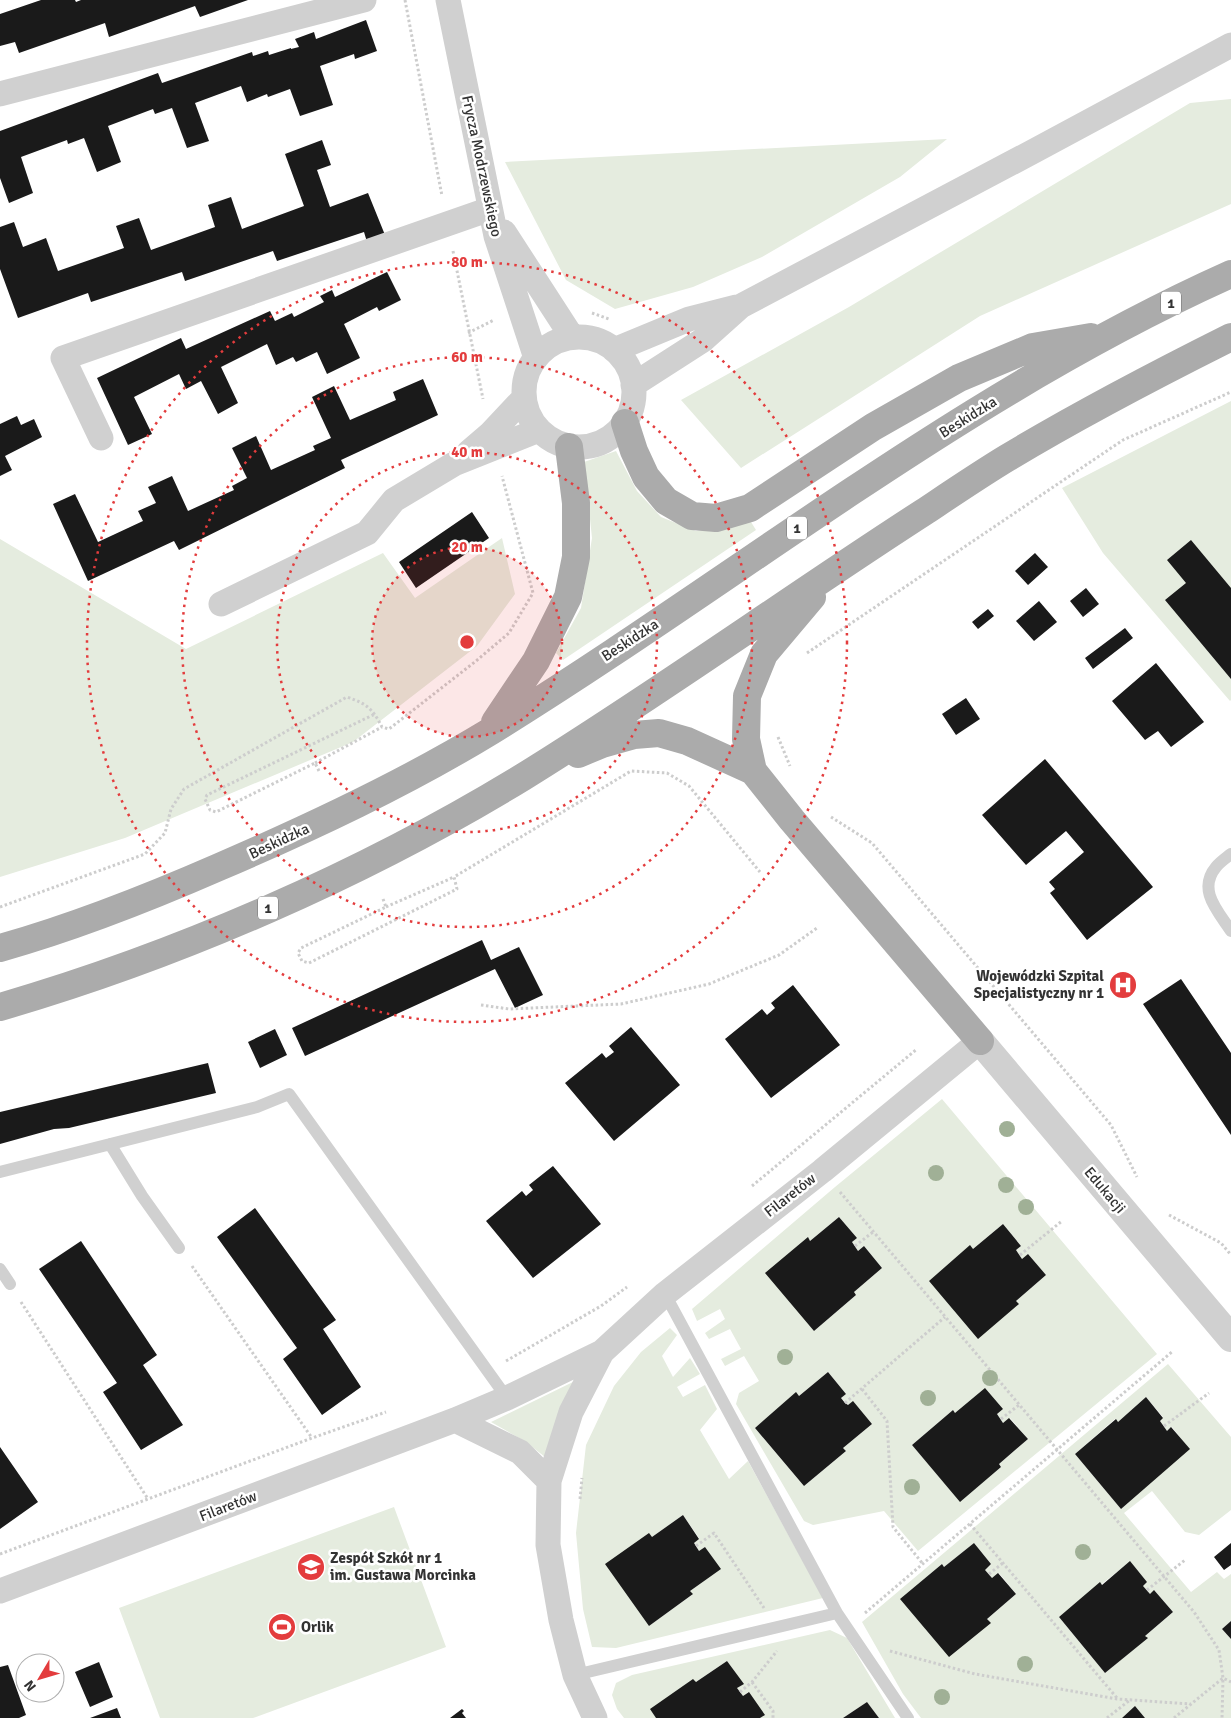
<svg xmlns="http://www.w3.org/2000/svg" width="1231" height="1718" font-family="Signika,sans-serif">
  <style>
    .green { fill: #e5ecdf; fill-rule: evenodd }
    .building { fill: #1a1a1a }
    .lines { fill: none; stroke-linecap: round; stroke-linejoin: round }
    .path { stroke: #cdcdcd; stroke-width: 3; stroke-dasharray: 2.5 2.5; stroke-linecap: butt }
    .service { stroke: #d0d0d0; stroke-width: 12 }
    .minor { stroke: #d0d0d0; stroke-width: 25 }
    .tertiary { stroke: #d0d0d0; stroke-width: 28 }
    .primary { stroke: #ababab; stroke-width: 28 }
    .tree { fill: #a0b096 }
    .ring { fill: none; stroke: #e33c3d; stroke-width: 2.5; stroke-dasharray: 2.5 5 }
    .labels { text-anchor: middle; stroke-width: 5; stroke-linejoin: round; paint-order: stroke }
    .shield { fill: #fff; stroke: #707070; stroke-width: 1 }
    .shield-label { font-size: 14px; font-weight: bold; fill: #333 }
    .street-label { font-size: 15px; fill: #333; stroke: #fff }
    .poi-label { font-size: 15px; font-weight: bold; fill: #333; stroke: #fff; text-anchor: start }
    .centre { fill: #e33c3d; stroke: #fff; stroke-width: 2.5 }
    .ring-label { font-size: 15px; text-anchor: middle; font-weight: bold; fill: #e33c3d; stroke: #fff; stroke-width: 5; stroke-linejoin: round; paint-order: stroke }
  </style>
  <rect width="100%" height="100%" fill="#fff"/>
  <path class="green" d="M 1231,99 L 1231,204 L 980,316 L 741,468 L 681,400 L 849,307 L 1190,103 Z
    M 947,139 L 900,177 L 762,257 L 693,287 L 615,309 L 566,280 L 505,162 Z
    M 1231,401 L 1231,700 L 1230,701 L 1103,553 L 1062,488 Z
    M 616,451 L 637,491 L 661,517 L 696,531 L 751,522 L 756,530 L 563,660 L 556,653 L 581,608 L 592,538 L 584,462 Z
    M 502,538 L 515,594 L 477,646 L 353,742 L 125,838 L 0,877 L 0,539 L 186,649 L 383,553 L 415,598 Z
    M 942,1099 L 1157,1354 L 918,1551 L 884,1511 L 813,1525 L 804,1521 L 736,1404 L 739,1393 L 759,1381 L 744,1356 L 725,1366 L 721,1359 L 741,1349 L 730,1329 L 709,1339 L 705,1333 L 725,1319 L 720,1309 L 697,1321 L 692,1309 L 835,1187 ZM 839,1217 L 857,1238 L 852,1242 L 858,1251 L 864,1246 L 882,1268 L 854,1292 L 856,1295 L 814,1331 L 808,1238 L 810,1241 ZM 1003,1224 L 1021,1246 L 1016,1250 L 1022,1259 L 1028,1254 L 1046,1275 L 1016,1301 L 929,1281 L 973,1249 ZM 828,1372 L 846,1394 L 841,1398 L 848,1405 L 853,1402 L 872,1424 L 843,1448 L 846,1451 L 804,1486 L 755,1428 L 796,1393 L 799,1396 ZM 1003,1409 L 997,1414 L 1003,1423 L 1010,1418 L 1028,1439 L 999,1464 L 1001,1467 L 960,1501 L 912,1445 L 953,1410 L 955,1413 Z
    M 670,1328 L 677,1335 L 662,1356 L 673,1377 L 690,1358 L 700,1374 L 677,1387 L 683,1397 L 705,1385 L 717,1409 L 700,1430 L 729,1479 L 748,1461 L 823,1598 L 616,1648 L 592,1647 L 583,1609 L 576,1533 L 586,1445 L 614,1386 L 641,1352 ZM 683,1515 L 699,1538 L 694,1543 L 699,1551 L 705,1547 L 720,1569 L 690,1591 L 692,1595 L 649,1626 L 652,1537 Z
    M 1168,1364 L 1231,1437 L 1231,1510 L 1199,1535 L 1185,1532 L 1152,1491 L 1124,1513 L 1191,1592 L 1217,1572 L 1224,1579 L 1231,1574 L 1231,1621 L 1222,1629 L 1231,1639 L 1231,1718 L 1145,1718 L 1135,1707 L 1122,1718 L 921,1718 L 903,1694 L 862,1622 ZM 1146,1397 L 1163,1417 L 1160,1421 L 1167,1431 L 1172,1427 L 1189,1449 L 1121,1509 L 1075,1454 L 1115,1419 L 1118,1422 ZM 974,1543 L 991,1564 L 985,1570 L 992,1578 L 999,1573 L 1016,1594 L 987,1619 L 990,1623 L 901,1599 L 942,1564 L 944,1567 ZM 1130,1562 L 1147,1582 L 1143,1586 L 1150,1594 L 1155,1591 L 1173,1612 L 1145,1636 L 1147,1638 L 1105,1673 L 1059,1617 Z
    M 577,1380 L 545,1457 L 526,1442 L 491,1422 Z
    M 394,1507 L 446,1647 L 253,1718 L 160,1718 L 119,1608 Z
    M 830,1630 L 847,1638 L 895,1718 L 879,1718 L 867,1702 L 843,1718 L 760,1718 L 764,1715 L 748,1692 L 743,1696 L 737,1688 L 743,1684 L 727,1661 L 696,1682 L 656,1718 L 624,1718 L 617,1709 L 612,1695 L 616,1683 L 632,1675 Z"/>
  <path class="building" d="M 41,0 L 75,0 L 76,2 L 81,0 L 248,0 L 200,17 L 195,6 L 109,37 L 105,23 L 19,53 L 15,42 L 0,46 L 0,14 Z
    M 366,20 L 377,51 L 355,59 L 354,54 L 320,66 L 333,105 L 300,116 L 290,89 L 268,97 L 267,94 L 247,102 L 241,86 L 195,103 L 209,141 L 187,148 L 172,108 L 155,114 L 153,109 L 108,126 L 121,162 L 97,172 L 84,138 L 68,144 L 67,140 L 21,157 L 33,193 L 9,203 L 0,178 L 0,131 L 158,73 L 162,83 L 252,52 L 253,56 L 268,51 L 269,55 L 291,48 L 291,49 L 299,47 L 295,39 L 314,32 L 316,39 Z
    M 322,140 L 331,165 L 317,170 L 330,207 L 368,193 L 385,235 L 367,242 L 364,232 L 277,261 L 273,251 L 185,281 L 182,272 L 91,302 L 88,293 L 18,318 L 0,269 L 0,227 L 14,222 L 23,247 L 46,238 L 58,271 L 124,248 L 116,226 L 139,218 L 151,250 L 215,227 L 208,205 L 231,197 L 242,229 L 304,206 L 285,154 Z
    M 387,272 L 401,300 L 379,311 L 377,307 L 344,324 L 360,358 L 327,374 L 317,352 L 296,362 L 293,357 L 276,365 L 267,344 L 221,367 L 238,403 L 218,414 L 201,381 L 186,389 L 179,374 L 134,397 L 152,434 L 128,445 L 97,378 L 181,338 L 186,349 L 270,311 L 275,321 L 292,313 L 294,317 L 324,302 L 320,296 L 332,290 L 335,297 Z
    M 423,379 L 438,415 L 341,460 L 345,468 L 179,550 L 174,541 L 88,581 L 53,504 L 75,494 L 98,542 L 143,521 L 138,511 L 156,503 L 148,487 L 172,476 L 188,511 L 234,490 L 232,486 L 247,478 L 232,448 L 256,436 L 271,470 L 315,450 L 313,446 L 331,438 L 312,397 L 334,386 L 350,420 L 396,400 L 393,392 Z
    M 17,416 L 21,425 L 34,419 L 42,437 L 5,456 L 12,470 L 0,476 L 0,424 Z
    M 472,512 L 489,538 L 416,588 L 399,562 Z
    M 1191,540 L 1231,588 L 1231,679 L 1165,600 L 1186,583 L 1167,560 Z
    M 1035,553 L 1048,567 L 1028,585 L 1015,571 Z
    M 1086,588 L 1099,604 L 1083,617 L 1070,601 Z
    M 1039,601 L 1057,622 L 1034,641 L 1016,621 Z
    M 988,609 L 994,616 L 978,629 L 972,622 Z
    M 1125,628 L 1133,638 L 1093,669 L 1085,658 Z
    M 1156,663 L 1204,722 L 1171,747 L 1158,731 L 1145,740 L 1112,701 Z
    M 966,698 L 980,719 L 956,735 L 942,714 Z
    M 1045,759 L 1153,887 L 1087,940 L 1050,893 L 1055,889 L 1049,882 L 1084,852 L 1066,831 L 1026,865 L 982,815 Z
    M 482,940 L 491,960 L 519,947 L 543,995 L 515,1008 L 495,969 L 305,1056 L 292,1028 Z
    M 1181,979 L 1231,1053 L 1231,1135 L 1143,1004 Z
    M 793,985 L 840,1045 L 771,1098 L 725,1039 L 762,1009 L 767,1015 L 775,1008 L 771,1003 Z
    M 631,1027 L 680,1085 L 614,1141 L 565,1083 L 602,1053 L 606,1058 L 614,1052 L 609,1046 Z
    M 275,1029 L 287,1055 L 260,1068 L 248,1042 Z
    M 208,1063 L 216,1093 L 69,1128 L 54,1129 L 0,1144 L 0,1112 Z
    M 553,1166 L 601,1224 L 533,1278 L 486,1221 L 522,1191 L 526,1196 L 533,1190 L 529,1185 Z
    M 255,1208 L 336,1320 L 323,1329 L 361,1387 L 322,1415 L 283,1359 L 297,1348 L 217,1237 Z
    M 839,1217 L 857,1238 L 852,1242 L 858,1251 L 864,1246 L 882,1268 L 854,1292 L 856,1295 L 814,1331 L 765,1273 L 808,1237 L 810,1241 Z
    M 1003,1224 L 1021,1246 L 1016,1250 L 1022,1259 L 1028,1254 L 1046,1275 L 1016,1301 L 1019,1304 L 978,1339 L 929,1281 L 970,1245 L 973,1249 Z
    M 81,1241 L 157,1355 L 143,1365 L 183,1425 L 141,1450 L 103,1392 L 117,1383 L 39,1269 Z
    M 828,1372 L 846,1394 L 841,1398 L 845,1403 L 848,1405 L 853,1401 L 872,1424 L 843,1448 L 846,1451 L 804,1486 L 755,1428 L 796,1392 L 799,1396 Z
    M 985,1388 L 1003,1409 L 997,1414 L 1003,1423 L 1009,1418 L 1028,1439 L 999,1464 L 1001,1467 L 960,1502 L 912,1445 L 953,1410 L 955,1413 Z
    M 1146,1397 L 1163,1418 L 1160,1421 L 1167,1431 L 1171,1427 L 1190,1449 L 1121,1509 L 1075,1454 L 1116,1419 L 1118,1422 Z
    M 0,1447 L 38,1502 L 0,1529 Z
    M 683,1515 L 699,1539 L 694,1543 L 699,1551 L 705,1547 L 721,1569 L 690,1591 L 693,1594 L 649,1626 L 605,1564 L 649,1533 L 652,1537 Z
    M 974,1543 L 991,1564 L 985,1570 L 992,1578 L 998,1573 L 1016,1594 L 987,1619 L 991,1623 L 949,1657 L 900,1599 L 942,1564 L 944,1567 Z
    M 1231,1543 L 1231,1565 L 1224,1570 L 1214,1557 Z
    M 1130,1561 L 1147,1582 L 1143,1586 L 1150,1594 L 1154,1590 L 1173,1612 L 1145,1636 L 1148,1638 L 1105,1673 L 1059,1617 L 1100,1582 L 1102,1585 Z
    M 1231,1621 L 1231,1639 L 1222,1629 Z
    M 727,1661 L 744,1684 L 737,1688 L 743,1696 L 749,1692 L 765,1715 L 760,1718 L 656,1718 L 650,1709 L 693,1679 L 696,1682 Z
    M 99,1662 L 113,1697 L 90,1707 L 75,1672 Z
    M 8,1665 L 26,1715 L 19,1718 L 0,1718 L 0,1667 Z
    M 867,1702 L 879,1718 L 843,1718 Z
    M 1135,1706 L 1145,1718 L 1122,1718 Z
    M 117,1708 L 121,1718 L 90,1718 Z
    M 462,1709 L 464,1711 L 462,1713 L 466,1718 L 450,1718 Z"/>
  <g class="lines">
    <path class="path" d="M 405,0 L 442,196
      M 453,251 L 483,399
      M 592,313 L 609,319
      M 468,333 L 494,320
      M 807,653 L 1123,440 L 1231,392
      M 778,737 L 790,766
      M 315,763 L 382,727
      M 319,771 L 315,763 L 216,812 L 210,810 L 205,799 L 207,795 L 375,714
      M 831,817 L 872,843 L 1111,1125 L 1137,1177
      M 383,899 L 386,907 L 301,948 L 298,953 L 302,961 L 309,963 L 457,889 L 454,877 L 631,771 L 667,773 L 689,786 L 760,872
      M 0,907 L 145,854 L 165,833 L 171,809 L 184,789 L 347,697 C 367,704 372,708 382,727 L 389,729 L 476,661 L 509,633 L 533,593 L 502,476
      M 386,907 L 454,877
      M 481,1005 L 509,1009 L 621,1004 L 709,984 L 779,955 L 817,928
      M 752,1186 L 917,1049
      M 840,1192 L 1194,1612 L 1219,1650 L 1223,1678 L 1222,1718
      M 1169,1215 L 1221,1243 L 1231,1255
      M 855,1246 L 873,1232
      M 1020,1255 L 1062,1221
      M 192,1266 L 312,1438
      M 21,1302 L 148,1499
      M 506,1361 L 601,1306 L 627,1287
      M 862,1389 L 887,1421 L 893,1527 L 923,1564
      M 845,1403 L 945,1317
      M 1001,1419 L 1019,1405
      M 1164,1426 L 1209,1393
      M 580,1499 L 582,1478
      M 970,1524 L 1117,1698
      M 696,1546 L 714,1533 L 764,1608
      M 0,1554 L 312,1438 L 386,1412
      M 989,1574 L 1003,1563
      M 1147,1590 L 1185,1560
      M 865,1613 L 1173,1351
      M 890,1651 L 975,1674 L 1117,1699 L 1191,1704
      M 752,1682 L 773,1711 L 773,1718
      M 740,1692 L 752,1682 L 777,1651
      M 1107,1718 L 1130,1700
      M 1174,1718 L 1223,1678 L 1231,1682"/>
    <path class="service" d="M 1231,854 C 1226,858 1220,862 1216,867 C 1197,890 1218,911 1231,931
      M 110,1144 L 142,1196 L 179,1248
      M 0,1172 L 257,1107 L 289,1094 L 507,1398
      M 0,1269 L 10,1284
      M 665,1294 L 837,1613
      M 575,1675 L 837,1613 L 908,1718"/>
    <path class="minor" d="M 448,0 L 496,236 L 536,358
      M 0,94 L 364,0
      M 504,232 L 572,337
      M524 392a55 55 0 1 1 110 0a55 55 0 1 1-110 0Z
      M 614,350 L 689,319 L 736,307
      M 633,385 L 703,340 L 741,306 L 1034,151 L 1231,45
      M 101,438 L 63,358 L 490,209
      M 469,452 L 490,434 L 524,398
      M 221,604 L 367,533 L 394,500 L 454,464 L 539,430
      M 455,1420 L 520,1452 L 549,1481
      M 0,1591 L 455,1420 L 507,1398 L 602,1352
      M 595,1718 L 575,1675 L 561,1620 L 548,1545 L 549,1481 L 571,1412 L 602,1352 L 665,1294 L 822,1171 L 980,1041"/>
    <path class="tertiary" d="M 980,1041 L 1231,1338"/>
    <path class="primary" d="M 625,423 L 634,451 L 646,477 L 666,501 L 692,516 L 716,518 L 750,508 L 873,427 L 959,378 L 1033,347 L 1091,337
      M 495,722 L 536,661 L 568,597 L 576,557 L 576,503 L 569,447
      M 578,754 L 602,744 L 634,735 L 659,733 L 687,741 L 753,771 L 792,820 L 980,1041
      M 753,771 L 746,739 L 747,696 L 764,654 L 812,597
      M 0,948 C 75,927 148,898 219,867 C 312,827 404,784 491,731 C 737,579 965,393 1231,274
      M 0,1007 C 179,955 364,874 523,777 C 659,693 789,599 924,512 C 951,494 979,475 1007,458 C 1080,414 1155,375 1231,337"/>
  </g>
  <g class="tree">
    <circle cx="1007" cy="1129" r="8"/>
    <circle cx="936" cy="1173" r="8"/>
    <circle cx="1006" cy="1185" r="8"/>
    <circle cx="1026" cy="1207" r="8"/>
    <circle cx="785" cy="1357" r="8"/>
    <circle cx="990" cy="1378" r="8"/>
    <circle cx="928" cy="1398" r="8"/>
    <circle cx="912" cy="1487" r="8"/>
    <circle cx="1083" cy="1552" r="8"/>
    <circle cx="1025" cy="1664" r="8"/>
    <circle cx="942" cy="1697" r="8"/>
  </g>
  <circle cx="467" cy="642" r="95" fill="#e33c3d" fill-opacity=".12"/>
  <g class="ring">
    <circle cx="467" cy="642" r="95"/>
    <circle cx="467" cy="642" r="190"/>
    <circle cx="467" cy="642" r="285"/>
    <circle cx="467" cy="642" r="380"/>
  </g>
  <defs>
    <symbol id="hospital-disc" viewBox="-11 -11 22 22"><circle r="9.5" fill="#e33c3d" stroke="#fff"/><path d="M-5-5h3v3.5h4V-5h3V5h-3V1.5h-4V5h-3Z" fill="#fff"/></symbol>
    <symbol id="school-disc" viewBox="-11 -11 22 22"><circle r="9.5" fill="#e33c3d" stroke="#fff"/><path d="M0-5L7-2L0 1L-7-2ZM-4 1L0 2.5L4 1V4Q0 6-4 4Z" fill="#fff"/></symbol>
    <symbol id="stadium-disc" viewBox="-11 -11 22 22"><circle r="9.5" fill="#e33c3d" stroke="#fff"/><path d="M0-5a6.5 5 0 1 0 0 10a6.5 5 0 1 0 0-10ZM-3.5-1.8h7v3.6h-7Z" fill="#fff"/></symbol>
  </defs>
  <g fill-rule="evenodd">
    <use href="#hospital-disc" x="1107" y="969" width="32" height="32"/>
    <use href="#school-disc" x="295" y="1551" width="32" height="32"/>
    <use href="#stadium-disc" x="266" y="1611" width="32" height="32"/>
  </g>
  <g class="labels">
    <g class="shield">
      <rect x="1161" y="291.5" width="20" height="23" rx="4"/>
      <rect x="787" y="516.5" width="20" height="23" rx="4"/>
      <rect x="258" y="896.5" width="20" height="23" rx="4"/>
    </g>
    <g class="shield-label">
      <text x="1171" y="308">1</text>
      <text x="797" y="533">1</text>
      <text x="268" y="913">1</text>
    </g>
    <g class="street-label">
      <text transform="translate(482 166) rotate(78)" y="5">Frycza Modrzewskiego</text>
      <text transform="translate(968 417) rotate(-32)" y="5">Beskidzka</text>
      <text transform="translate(630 640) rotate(-33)" y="5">Beskidzka</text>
      <text transform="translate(279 841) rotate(-25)" y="5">Beskidzka</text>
      <text transform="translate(1105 1190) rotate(50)" y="5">Edukacji</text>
      <text transform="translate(790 1195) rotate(-38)" y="5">Filaretów</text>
      <text transform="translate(228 1506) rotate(-21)" y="5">Filaretów</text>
    </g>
    <g class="poi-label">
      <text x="1104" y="981" text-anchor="end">Wojewódzki Szpital<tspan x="1104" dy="17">Specjalistyczny nr 1</tspan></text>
      <text x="330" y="1563">Zespół Szkół nr 1<tspan x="330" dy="17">im. Gustawa Morcinka</tspan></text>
      <text x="301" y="1632">Orlik</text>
    </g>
  </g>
  <circle cx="467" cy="642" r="8" class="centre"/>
  <g class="ring-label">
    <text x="467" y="267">80 m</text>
    <text x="467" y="362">60 m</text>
    <text x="467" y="457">40 m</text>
    <text x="467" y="552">20 m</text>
  </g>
  <g transform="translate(40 1678) rotate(232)"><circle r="24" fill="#ffffff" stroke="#adadad"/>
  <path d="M0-4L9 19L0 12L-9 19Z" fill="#e33c3d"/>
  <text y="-8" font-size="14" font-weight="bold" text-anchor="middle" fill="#333333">N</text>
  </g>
</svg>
